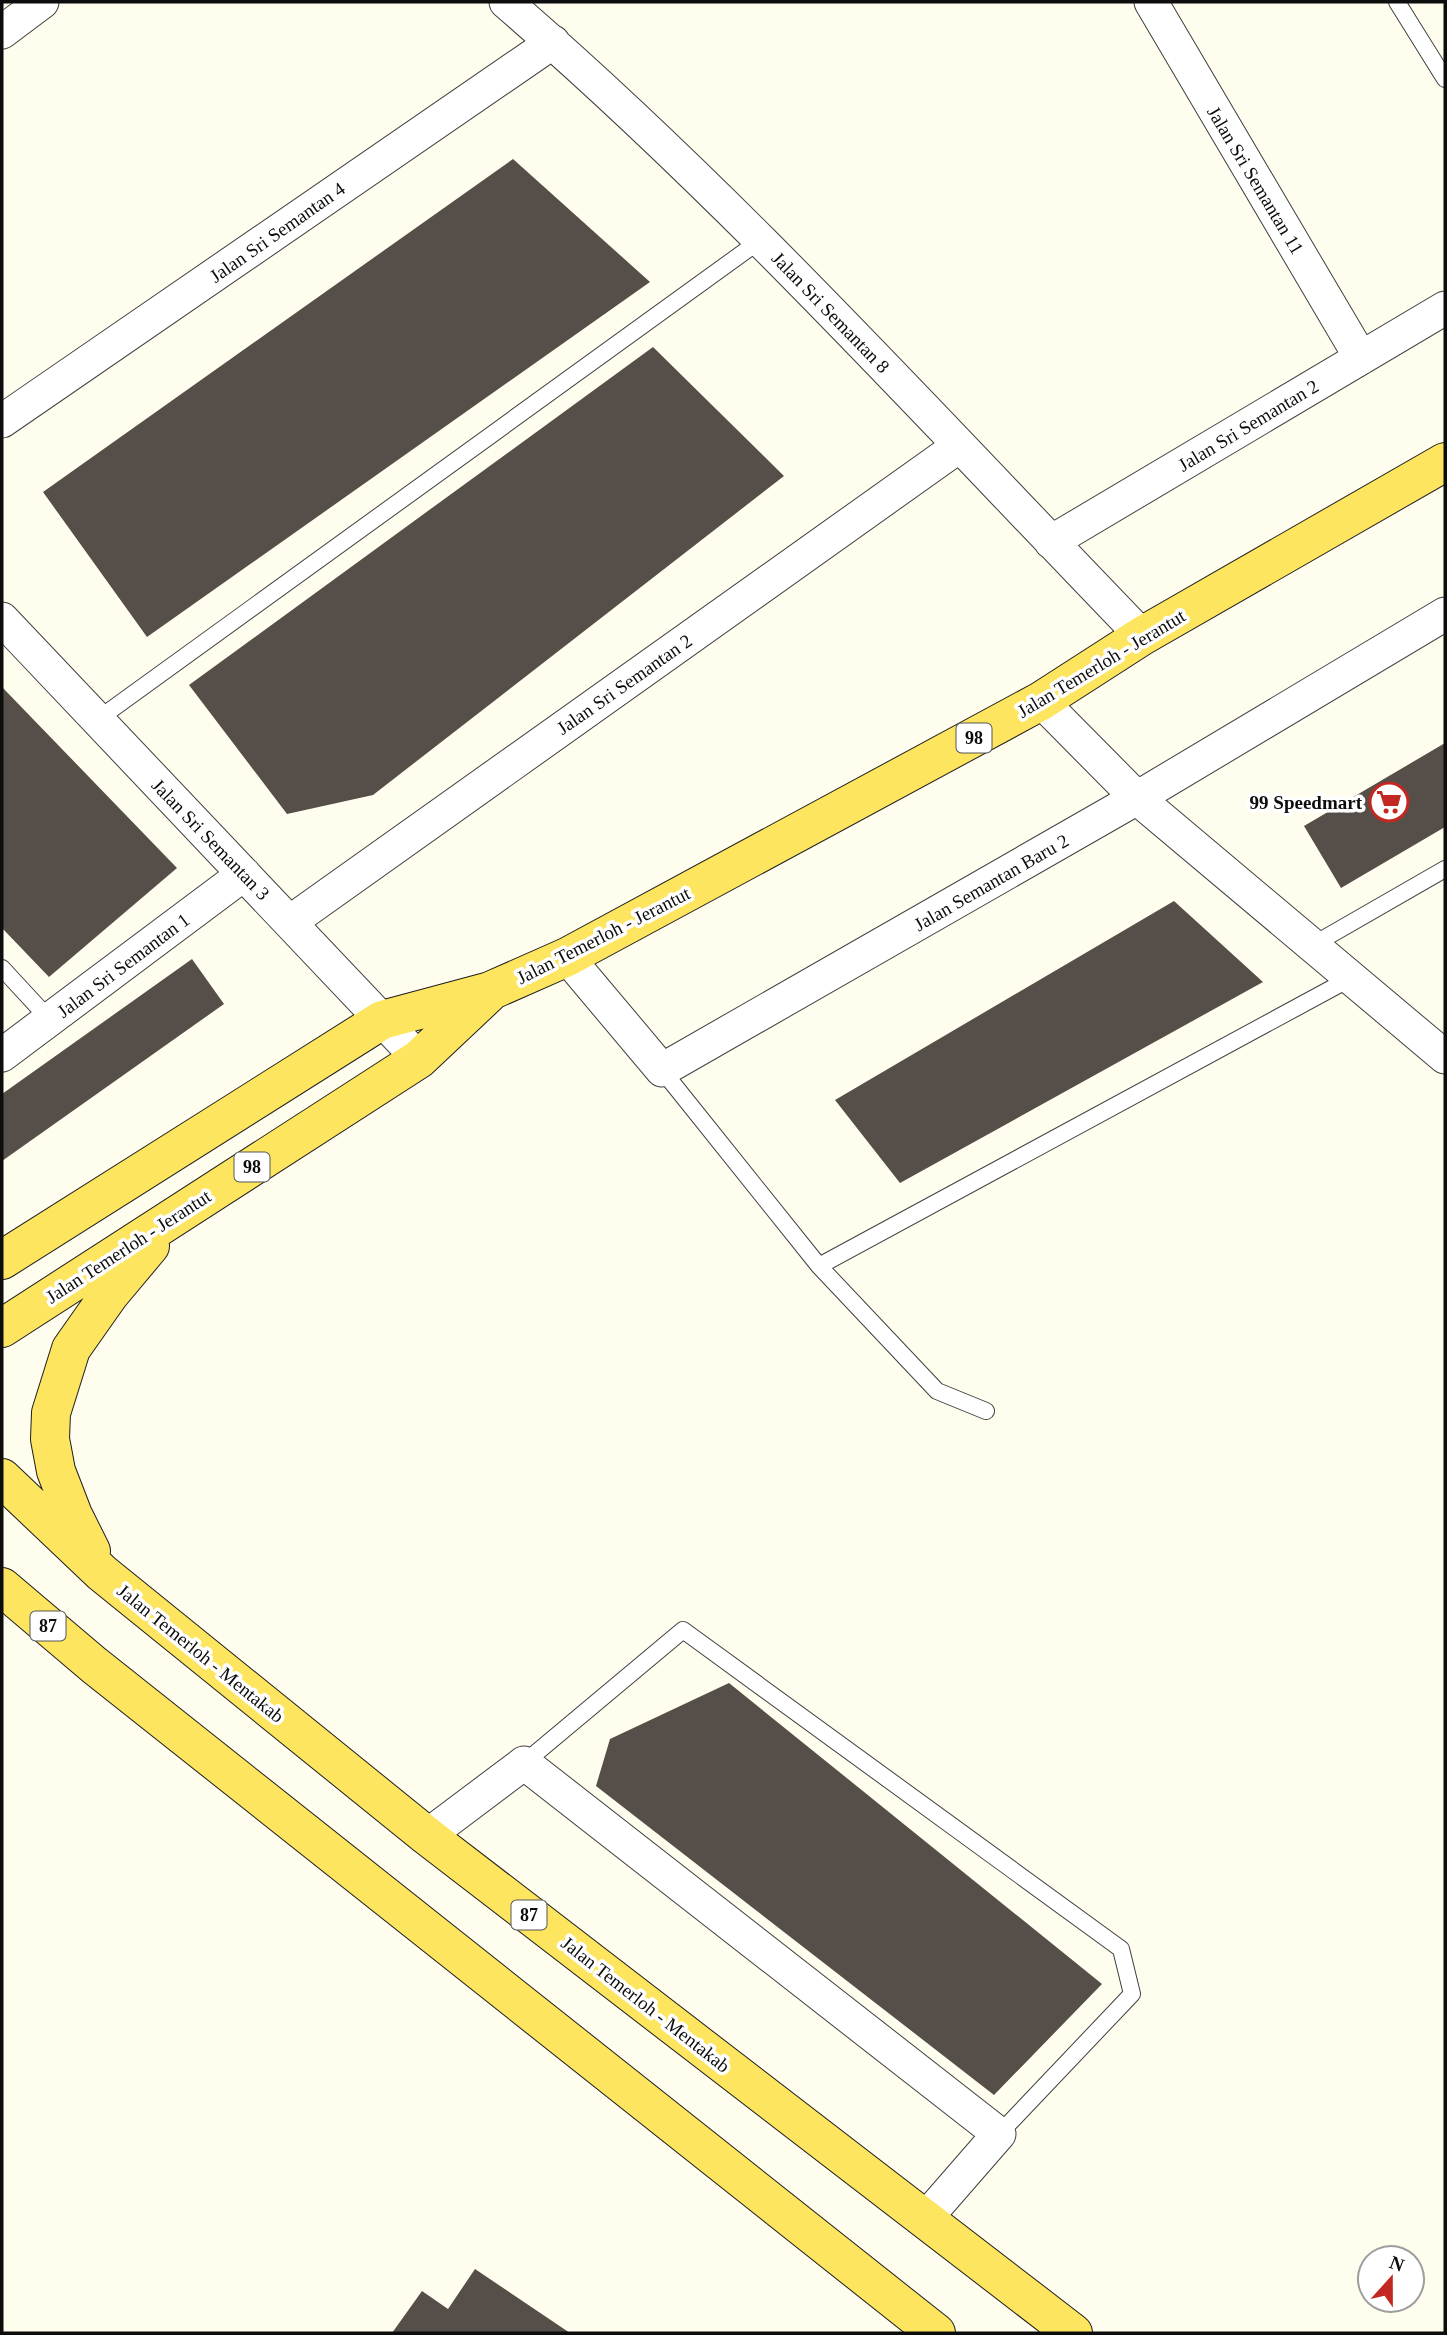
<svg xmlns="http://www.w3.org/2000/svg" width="1447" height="2335" font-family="'Times New Roman',serif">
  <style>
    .building { fill: #564f49 }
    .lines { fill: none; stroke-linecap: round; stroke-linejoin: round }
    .lane-casing { stroke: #404040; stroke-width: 18 }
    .street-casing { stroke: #404040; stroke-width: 35 }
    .primary-casing { stroke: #1e1e1e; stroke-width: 40 }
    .lane { stroke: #fff; stroke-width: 16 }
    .street { stroke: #fff; stroke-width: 33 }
    .primary { stroke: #fde560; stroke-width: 38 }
    .labels { text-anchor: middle; stroke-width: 7; stroke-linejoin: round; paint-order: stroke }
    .shield { fill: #fff; stroke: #565656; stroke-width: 2 }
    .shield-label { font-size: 18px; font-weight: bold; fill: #0d0d0d }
    .street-label { font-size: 19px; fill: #0d0d0d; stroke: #fff }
    .poi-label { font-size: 19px; font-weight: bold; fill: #0d0d0d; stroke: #fff; text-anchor: end }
  </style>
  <rect width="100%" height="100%" fill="#fffded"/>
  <path class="building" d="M 513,159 L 650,282 L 147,637 L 43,492 Z
    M 653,347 L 784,476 L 373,795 L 287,814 L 189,685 Z
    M 2,687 L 177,868 L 49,977 L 2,928 Z
    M 1445,743 L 1445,827 L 1341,888 L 1304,826 Z
    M 1174,901 L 1263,982 L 900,1183 L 835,1100 Z
    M 192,959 L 224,1004 L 2,1161 L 2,1094 Z
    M 729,1683 L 1102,1984 L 994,2095 L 596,1786 L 610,1739 Z
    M 475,2269 L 570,2333 L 392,2333 L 422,2291 L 448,2309 Z"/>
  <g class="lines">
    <defs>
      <path id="lane" d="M 1397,2 L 1445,79
        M 97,720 L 762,239
        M 1311,946 L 1445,869
        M 2,968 L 50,1020
        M 662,1070 L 819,1266 L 937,1391 L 986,1411
        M 819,1266 L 1351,978
        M 524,1763 L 683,1630 L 1121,1949 L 1132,1994 L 999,2134"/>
      <path id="street" d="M 506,2 C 733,198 934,421 1142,636
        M 1151,2 L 1361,358
        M 2,32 L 42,2
        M 2,421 L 553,42
        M 1051,542 L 1445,308
        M 2,619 L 419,1059
        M 1041,701 L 1137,798 L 1445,1057
        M 290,922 L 959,446
        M 567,957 L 662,1070 L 1137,798 L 1445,614
        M 2,1055 L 244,874
        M 427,1836 L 524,1763 L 999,2134 L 925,2219"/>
      <path id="primary" d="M 2,1260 L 382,1020 L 490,991 L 567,957 L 1041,701 L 1142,636 L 1445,462
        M 2,1328 L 419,1059 L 489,993
        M 2,1478 L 102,1573 L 427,1836 L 1073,2333
        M 91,1551 L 73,1515 L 56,1471 L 50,1439 L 51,1413 L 71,1349 L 109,1295 L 150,1246
        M 2,1587 L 94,1665 L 936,2333"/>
    </defs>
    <use href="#lane" class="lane-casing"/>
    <use href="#street" class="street-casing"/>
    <use href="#primary" class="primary-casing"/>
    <use href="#lane" class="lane"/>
    <use href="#street" class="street"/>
    <use href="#primary" class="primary"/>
  </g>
  <defs>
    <symbol id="supermarket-ring" viewBox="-11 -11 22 22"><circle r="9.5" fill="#fff" stroke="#c22821" stroke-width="1.5"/><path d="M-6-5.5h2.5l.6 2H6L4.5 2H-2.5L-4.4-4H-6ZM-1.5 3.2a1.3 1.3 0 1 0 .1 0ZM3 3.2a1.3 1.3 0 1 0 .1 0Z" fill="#c22821"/></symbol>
  </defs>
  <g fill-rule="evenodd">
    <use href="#supermarket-ring" x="1367" y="780" width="44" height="44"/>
  </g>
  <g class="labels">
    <g class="shield">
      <rect x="956.5" y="723.5" width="35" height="29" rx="5"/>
      <rect x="234.5" y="1152.5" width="35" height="29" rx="5"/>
      <rect x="30.5" y="1611.5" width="35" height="29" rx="5"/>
      <rect x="511.5" y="1900.5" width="35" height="29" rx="5"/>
    </g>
    <g class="shield-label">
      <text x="974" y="744">98</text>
      <text x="252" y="1173">98</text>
      <text x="48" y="1632">87</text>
      <text x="529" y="1921">87</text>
    </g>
    <g class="street-label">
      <text transform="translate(1256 180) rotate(59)" y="7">Jalan Sri Semantan 11</text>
      <text transform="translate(277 232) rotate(-35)" y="7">Jalan Sri Semantan 4</text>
      <text transform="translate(831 312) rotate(46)" y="7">Jalan Sri Semantan 8</text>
      <text transform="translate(1248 425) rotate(-31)" y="7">Jalan Sri Semantan 2</text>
      <text transform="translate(1101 663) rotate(-31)" y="7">Jalan Temerloh - Jerantut</text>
      <text transform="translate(624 684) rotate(-35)" y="7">Jalan Sri Semantan 2</text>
      <text transform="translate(211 839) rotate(46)" y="7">Jalan Sri Semantan 3</text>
      <text transform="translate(991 882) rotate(-30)" y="7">Jalan Semantan Baru 2</text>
      <text transform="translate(603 935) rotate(-27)" y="7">Jalan Temerloh - Jerantut</text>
      <text transform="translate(123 965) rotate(-37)" y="7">Jalan Sri Semantan 1</text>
      <text transform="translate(128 1246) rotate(-33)" y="7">Jalan Temerloh - Jerantut</text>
      <text transform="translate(201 1653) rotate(39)" y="7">Jalan Temerloh - Mentakab</text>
      <text transform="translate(646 2004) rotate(38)" y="7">Jalan Temerloh - Mentakab</text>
    </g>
    <g class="poi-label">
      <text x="1362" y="809">99 Speedmart</text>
    </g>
  </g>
  <rect width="1447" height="2335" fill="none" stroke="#0d0d0d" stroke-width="7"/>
  <g transform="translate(1391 2279) rotate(21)"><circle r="33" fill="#ffffff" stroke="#9e9e9e" stroke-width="2"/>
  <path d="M0-5L12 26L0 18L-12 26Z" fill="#c22821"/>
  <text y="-10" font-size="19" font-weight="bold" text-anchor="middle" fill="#0d0d0d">N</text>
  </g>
</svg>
